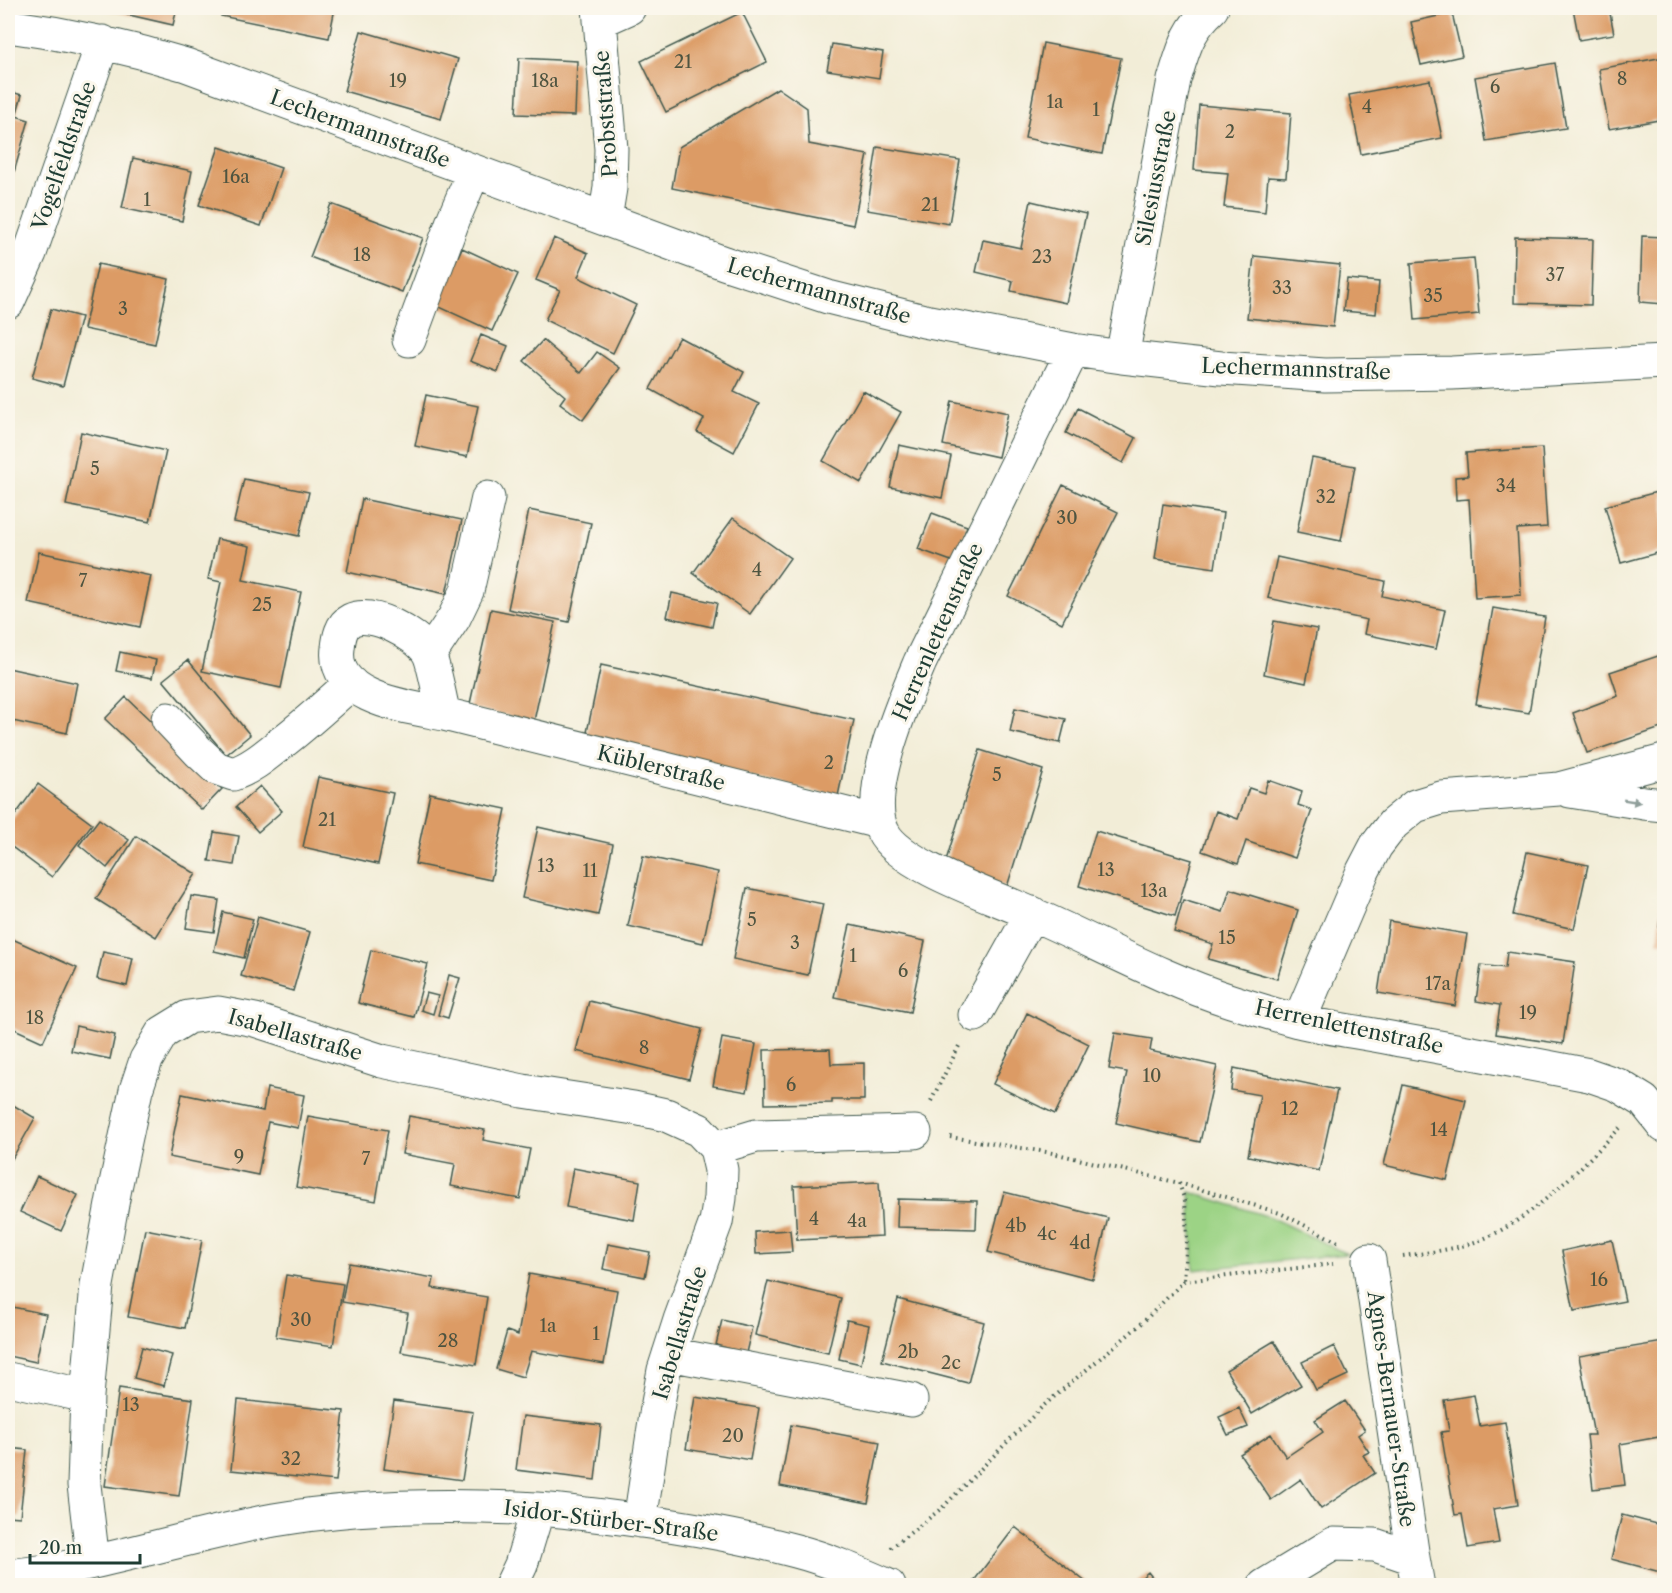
<svg xmlns="http://www.w3.org/2000/svg" width="1672" height="1593" font-family="'Libre Caslon Text',serif">
  <style>
    .green { fill: #9cd385; stroke: #5e885c; stroke-width: 1.5 }
    .building { fill: #dc9b65 }
    .lines { fill: none; stroke-linecap: round; stroke-linejoin: round }
    .minor-casing { stroke: #3f574c; stroke-width: 35 }
    .path { stroke: #3f574c; stroke-width: 4; stroke-dasharray: 1.5 4.5; stroke-linecap: butt }
    .minor { stroke: #fff; stroke-width: 33 }
    .oneway { fill: #8f9e9a }
    .labels { text-anchor: middle; stroke-width: 6; stroke-linejoin: round; paint-order: stroke }
    .number-label { font-size: 18px; fill: #4e5440 }
    .street-label { font-size: 21px; fill: #1f3d34; stroke: #fbf7ec }
  </style>
  <rect width="100%" height="100%" fill="#fbf7ec"/>
  <filter id="ink" filterUnits="userSpaceOnUse"><feTurbulence type="fractalNoise" baseFrequency=".0167" numOctaves="2"/><feDisplacementMap in="SourceGraphic" scale="12" xChannelSelector="R" yChannelSelector="G"/><feConvolveMatrix kernelMatrix="1 2 1 2 8 2 1 2 1" color-interpolation-filters="sRGB"/></filter>
  <filter id="wash" filterUnits="userSpaceOnUse"><feTurbulence type="fractalNoise" baseFrequency=".008" numOctaves="4" result="noise"/><feDisplacementMap in="SourceGraphic" scale="24" xChannelSelector="R" yChannelSelector="G"/><feGaussianBlur stdDeviation="1.35" result="paint"/><feColorMatrix in="noise" values="0 0 0 0 0 0 0 0 0 0 0 0 0 0 0 0 0 1.4 0 .05"/><feComposite in="paint" operator="in"/></filter>
  <g filter="url(#wash)">
    <rect width="100%" height="100%" fill="#f2edd7"/>
    <path class="green" d="M 1190,1192 L 1270,1217 L 1347,1254 L 1194,1270 Z"/>
    <g id="blocks">
      <path class="building" d="M 99,8 L 177,8 L 173,25 Z
        M 223,8 L 335,8 L 329,38 L 221,16 Z
        M 1573,8 L 1609,8 L 1614,34 L 1579,40 Z
        M 742,12 L 767,62 L 666,112 L 641,61 Z
        M 1452,13 L 1462,56 L 1421,65 L 1411,22 Z
        M 361,31 L 458,59 L 441,119 L 344,91 Z
        M 1043,43 L 1121,58 L 1102,154 L 1025,138 Z
        M 832,44 L 883,52 L 879,78 L 827,70 Z
        M 1664,57 L 1664,119 L 1609,129 L 1599,69 Z
        M 519,58 L 577,61 L 575,116 L 516,114 Z
        M 1555,63 L 1566,128 L 1486,141 L 1475,77 Z
        M 1430,80 L 1442,138 L 1361,154 L 1349,95 Z
        M 778,88 L 807,108 L 809,144 L 868,155 L 853,225 L 672,188 L 679,147 Z
        M 8,91 L 22,95 L 16,116 L 29,120 L 8,193 Z
        M 1199,105 L 1291,113 L 1286,178 L 1268,177 L 1265,212 L 1224,207 L 1228,173 L 1194,170 Z
        M 219,147 L 281,168 L 261,226 L 199,205 Z
        M 877,147 L 960,160 L 949,224 L 867,210 Z
        M 133,158 L 192,171 L 182,221 L 122,208 Z
        M 1031,201 L 1086,214 L 1066,303 L 1011,291 L 1013,281 L 976,272 L 983,240 L 1021,248 Z
        M 331,204 L 423,238 L 402,292 L 310,257 Z
        M 1642,236 L 1664,237 L 1664,304 L 1640,302 Z
        M 1515,237 L 1593,239 L 1591,305 L 1514,303 Z
        M 554,238 L 588,253 L 578,277 L 636,305 L 613,353 L 545,320 L 560,290 L 536,280 Z
        M 462,248 L 518,274 L 492,331 L 435,305 Z
        M 1254,256 L 1340,265 L 1333,327 L 1247,318 Z
        M 1474,258 L 1479,314 L 1415,320 L 1411,263 Z
        M 98,264 L 169,279 L 155,344 L 84,329 Z
        M 1347,279 L 1379,282 L 1376,314 L 1343,311 Z
        M 51,309 L 81,317 L 63,386 L 32,378 Z
        M 481,335 L 508,346 L 498,372 L 470,361 Z
        M 679,337 L 744,372 L 734,392 L 759,404 L 734,452 L 697,432 L 704,419 L 650,389 Z
        M 543,340 L 581,373 L 597,352 L 620,368 L 583,420 L 560,403 L 565,396 L 524,361 Z
        M 863,391 L 901,412 L 861,483 L 823,461 Z
        M 426,395 L 478,406 L 467,457 L 415,446 Z
        M 952,401 L 1008,413 L 998,457 L 943,445 Z
        M 1078,408 L 1136,438 L 1123,463 L 1066,433 Z
        M 81,432 L 166,451 L 150,522 L 66,505 Z
        M 899,445 L 951,456 L 942,498 L 890,487 Z
        M 1542,448 L 1547,527 L 1517,529 L 1521,595 L 1475,598 L 1469,499 L 1456,500 L 1455,477 L 1468,476 L 1466,453 Z
        M 1312,458 L 1355,466 L 1341,541 L 1297,532 Z
        M 244,479 L 309,492 L 299,536 L 234,522 Z
        M 1063,485 L 1118,512 L 1062,623 L 1008,596 Z
        M 1664,490 L 1664,551 L 1621,563 L 1605,506 Z
        M 362,499 L 462,520 L 446,594 L 347,572 Z
        M 1163,504 L 1223,513 L 1215,568 L 1155,559 Z
        M 529,510 L 591,523 L 569,622 L 508,609 Z
        M 932,513 L 967,526 L 954,562 L 918,549 Z
        M 733,518 L 790,558 L 750,614 L 693,573 Z
        M 217,539 L 250,546 L 243,580 L 301,592 L 281,688 L 202,671 L 221,582 L 208,579 Z
        M 39,552 L 151,576 L 140,627 L 28,603 Z
        M 1277,557 L 1385,581 L 1382,596 L 1445,610 L 1436,649 L 1364,634 L 1367,620 L 1268,598 Z
        M 672,593 L 717,603 L 712,627 L 667,617 Z
        M 1493,608 L 1545,617 L 1529,713 L 1476,704 Z
        M 491,609 L 555,622 L 534,721 L 469,708 Z
        M 1274,621 L 1317,629 L 1306,683 L 1264,674 Z
        M 120,652 L 156,660 L 152,678 L 116,671 Z
        M 1664,654 L 1664,727 L 1587,753 L 1573,713 L 1618,696 L 1610,672 Z
        M 188,660 L 250,735 L 226,755 L 163,680 Z
        M 601,665 L 854,720 L 838,796 L 585,742 Z
        M 8,668 L 77,683 L 67,733 L 8,720 Z
        M 126,697 L 222,789 L 202,810 L 105,719 Z
        M 1015,708 L 1066,719 L 1060,743 L 1010,732 Z
        M 980,750 L 1043,770 L 1007,887 L 944,867 Z
        M 318,777 L 393,793 L 378,864 L 303,847 Z
        M 1268,780 L 1302,792 L 1298,805 L 1312,810 L 1295,858 L 1246,841 L 1238,864 L 1202,851 L 1216,811 L 1238,819 L 1249,788 L 1264,793 Z
        M 38,784 L 92,824 L 52,877 L 8,844 L 8,825 Z
        M 260,786 L 282,811 L 258,832 L 236,807 Z
        M 430,793 L 506,809 L 491,880 L 415,864 Z
        M 99,819 L 129,840 L 107,868 L 79,845 Z
        M 538,827 L 613,844 L 598,915 L 522,898 Z
        M 1096,831 L 1192,860 L 1175,916 L 1079,886 Z
        M 214,832 L 239,836 L 234,865 L 209,861 Z
        M 136,836 L 196,874 L 156,937 L 96,899 Z
        M 1527,852 L 1588,865 L 1574,929 L 1513,915 Z
        M 643,856 L 718,872 L 703,943 L 628,926 Z
        M 1663,879 L 1664,879 L 1664,942 L 1658,942 Z
        M 747,888 L 823,904 L 808,975 L 733,959 Z
        M 1230,889 L 1298,910 L 1277,979 L 1208,959 L 1213,944 L 1174,932 L 1183,900 L 1223,912 Z
        M 191,896 L 219,900 L 214,932 L 186,928 Z
        M 223,912 L 253,919 L 244,958 L 214,951 Z
        M 258,917 L 310,932 L 293,991 L 241,976 Z
        M 1389,921 L 1467,934 L 1455,1006 L 1378,993 Z
        M 850,925 L 925,941 L 910,1012 L 834,997 Z
        M 8,937 L 77,968 L 43,1042 L 8,1026 Z
        M 371,950 L 428,964 L 414,1017 L 358,1003 Z
        M 103,952 L 133,958 L 127,986 L 97,979 Z
        M 1507,952 L 1575,962 L 1563,1044 L 1496,1034 L 1500,1005 L 1476,1001 L 1481,965 L 1505,968 Z
        M 449,975 L 460,978 L 448,1018 L 438,1015 Z
        M 426,993 L 438,996 L 433,1014 L 421,1010 Z
        M 589,1001 L 702,1029 L 689,1079 L 576,1051 Z
        M 1027,1013 L 1089,1044 L 1055,1114 L 993,1084 Z
        M 76,1026 L 115,1035 L 110,1059 L 71,1051 Z
        M 1115,1033 L 1152,1039 L 1150,1051 L 1217,1066 L 1200,1142 L 1116,1123 L 1127,1072 L 1109,1069 Z
        M 722,1038 L 756,1044 L 747,1092 L 713,1086 Z
        M 830,1049 L 831,1064 L 864,1063 L 864,1100 L 832,1100 L 832,1103 L 765,1104 L 764,1050 Z
        M 1234,1068 L 1337,1090 L 1319,1171 L 1248,1156 L 1260,1095 L 1231,1090 Z
        M 1403,1085 L 1466,1100 L 1447,1180 L 1384,1165 Z
        M 267,1088 L 304,1095 L 298,1128 L 268,1122 L 258,1175 L 169,1157 L 182,1094 L 263,1111 Z
        M 8,1102 L 35,1118 L 8,1166 Z
        M 308,1116 L 388,1130 L 376,1201 L 296,1187 Z
        M 409,1116 L 485,1130 L 483,1140 L 530,1149 L 520,1199 L 451,1186 L 455,1164 L 402,1154 Z
        M 573,1168 L 640,1181 L 634,1220 L 566,1207 Z
        M 37,1176 L 78,1195 L 61,1231 L 20,1212 Z
        M 879,1182 L 882,1236 L 797,1240 L 794,1186 Z
        M 1004,1192 L 1108,1218 L 1093,1279 L 988,1252 Z
        M 898,1199 L 977,1201 L 976,1229 L 897,1227 Z
        M 145,1229 L 202,1240 L 185,1328 L 128,1317 Z
        M 790,1230 L 792,1252 L 756,1254 L 755,1232 Z
        M 1612,1240 L 1625,1301 L 1574,1311 L 1562,1251 Z
        M 608,1244 L 650,1252 L 645,1277 L 603,1269 Z
        M 349,1263 L 434,1278 L 432,1288 L 487,1297 L 476,1365 L 401,1352 L 408,1313 L 342,1302 Z
        M 529,1274 L 617,1290 L 604,1364 L 531,1351 L 523,1377 L 496,1369 L 507,1331 L 518,1335 Z
        M 286,1275 L 343,1284 L 333,1346 L 276,1337 Z
        M 768,1281 L 841,1298 L 828,1353 L 755,1335 Z
        M 898,1299 L 984,1322 L 968,1383 L 882,1361 Z
        M 8,1306 L 46,1314 L 36,1362 L 8,1356 Z
        M 722,1320 L 752,1327 L 746,1353 L 716,1345 Z
        M 847,1320 L 869,1325 L 861,1364 L 839,1359 Z
        M 1274,1341 L 1301,1385 L 1252,1414 L 1226,1370 Z
        M 1663,1342 L 1664,1351 L 1664,1436 L 1620,1444 L 1625,1485 L 1593,1489 L 1587,1435 L 1594,1435 L 1579,1356 Z
        M 1334,1346 L 1348,1375 L 1316,1390 L 1302,1362 Z
        M 142,1347 L 172,1355 L 164,1386 L 134,1378 Z
        M 119,1388 L 193,1399 L 179,1496 L 105,1486 Z
        M 1474,1395 L 1480,1426 L 1505,1422 L 1518,1505 L 1493,1509 L 1499,1543 L 1468,1548 L 1462,1514 L 1455,1515 L 1441,1432 L 1449,1431 L 1444,1400 Z
        M 695,1397 L 759,1408 L 750,1460 L 686,1449 Z
        M 238,1400 L 344,1411 L 336,1481 L 231,1470 Z
        M 394,1401 L 473,1412 L 462,1480 L 384,1469 Z
        M 1345,1401 L 1365,1430 L 1358,1435 L 1369,1452 L 1363,1455 L 1375,1473 L 1321,1509 L 1301,1479 L 1271,1500 L 1240,1454 L 1271,1434 L 1286,1457 L 1323,1432 L 1315,1420 Z
        M 1239,1408 L 1248,1427 L 1228,1435 L 1219,1417 Z
        M 523,1416 L 601,1425 L 595,1480 L 516,1470 Z
        M 791,1425 L 880,1442 L 868,1503 L 780,1486 Z
        M 8,1448 L 27,1450 L 20,1517 L 8,1516 Z
        M 1622,1515 L 1664,1526 L 1664,1573 L 1611,1559 Z
        M 1015,1527 L 1091,1586 L 970,1586 Z
        M 1148,1572 L 1159,1586 L 1132,1586 Z"/>
    </g>
  </g>
  <g filter="url(#ink)">
    <use href="#blocks" fill-opacity="0" stroke="#3f574c" stroke-width="1.5"/>
    <g class="lines">
      <defs>
        <path id="minor" d="M 599,8 L 611,149 L 610,188 L 605,219
          M 600,21 L 629,8
          M 8,26 C 68,34 127,47 186,65 L 724,263 L 828,297 L 924,321 L 1073,350 L 1122,357 L 1221,368 L 1325,375 L 1452,373 L 1664,362
          M 8,302 L 30,253 L 103,42
          M 409,340 L 454,218 L 474,171
          M 1073,350 L 920,662 C 904,700 863,794 883,832 C 898,863 983,893 1016,907 C 1088,937 1156,977 1231,1001 C 1253,1008 1276,1015 1298,1021 C 1332,1029 1366,1033 1400,1040 C 1463,1051 1526,1063 1589,1075 L 1618,1085 L 1644,1101 L 1664,1126
          M 1122,357 L 1174,80 C 1184,48 1187,31 1212,8
          M 430,654 L 454,618 L 467,591 L 488,498
          M 444,714 C 408,707 331,699 338,648 C 339,638 341,625 351,620 C 372,610 416,634 428,652 C 434,662 440,701 444,714 L 879,822
          M 168,719 L 199,752 L 216,768 L 233,774 C 251,768 265,756 280,744 C 305,725 328,704 351,683
          M 1570,791 L 1644,803 L 1664,805
          M 975,1015 L 1032,913
          M 1299,1021 L 1363,871 L 1376,846 L 1393,824 L 1415,806 L 1441,798 L 1559,789 L 1664,761
          M 716,1148 L 756,1136 L 915,1132
          M 1369,1260 L 1413,1558 L 1418,1586
          M 669,1354 L 911,1400
          M 8,1379 L 87,1396
          M 93,1562 L 84,1485 L 87,1396 L 97,1285 L 115,1188 L 136,1090 L 146,1060 L 162,1033 L 188,1017 L 218,1013 L 255,1020 L 382,1061 L 523,1091 L 634,1108 L 666,1115 L 699,1130 L 716,1148 L 721,1170 L 720,1198 L 716,1222 L 680,1320 L 664,1370 L 656,1414 L 640,1521
          M 8,1576 C 98,1567 184,1536 274,1520 C 360,1505 449,1504 536,1509 C 559,1510 581,1514 604,1516 C 668,1524 733,1534 796,1551 C 827,1559 859,1573 889,1586
          M 511,1586 L 521,1565 L 538,1509
          M 1264,1586 L 1333,1544 L 1375,1545 L 1413,1558"/>
      </defs>
      <use href="#minor" class="minor-casing"/>
      <path class="path" d="M 931,1101 L 959,1046
        M 950,1137 L 1053,1153 L 1179,1183 L 1280,1213 L 1340,1243
        M 1179,1183 L 1185,1201 L 1187,1236 L 1184,1281
        M 1403,1256 C 1426,1253 1450,1250 1472,1243 C 1528,1225 1579,1169 1620,1128
        M 891,1548 L 942,1508 L 1042,1407 L 1141,1324 L 1184,1281 L 1333,1264"/>
      <use href="#minor" class="minor"/>
    </g>
    <defs><path id="oneway-solid" d="M-6-.8H1V-3.2L6.5 0L1 3.2V.8H-6Z" transform="scale(1.5)"/></defs>
    <use class="oneway" href="#oneway-solid" transform="translate(1632 801) rotate(9)"/>
  </g>
  <g class="labels">
    <g class="number-label">
      <text x="683" y="68">21</text>
      <text x="1622" y="85">8</text>
      <text x="398" y="87">19</text>
      <text x="545" y="87">18a</text>
      <text x="1495" y="93">6</text>
      <text x="1055" y="108">1a</text>
      <text x="1367" y="113">4</text>
      <text x="1096" y="116">1</text>
      <text x="1230" y="138">2</text>
      <text x="236" y="183">16a</text>
      <text x="147" y="206">1</text>
      <text x="930" y="211">21</text>
      <text x="362" y="261">18</text>
      <text x="1042" y="263">23</text>
      <text x="1555" y="281">37</text>
      <text x="1282" y="294">33</text>
      <text x="1433" y="302">35</text>
      <text x="123" y="315">3</text>
      <text x="95" y="475">5</text>
      <text x="1506" y="492">34</text>
      <text x="1326" y="503">32</text>
      <text x="1067" y="524">30</text>
      <text x="757" y="576">4</text>
      <text x="83" y="587">7</text>
      <text x="262" y="611">25</text>
      <text x="829" y="769">2</text>
      <text x="997" y="781">5</text>
      <text x="327" y="826">21</text>
      <text x="546" y="872">13</text>
      <text x="1106" y="876">13</text>
      <text x="590" y="877">11</text>
      <text x="1154" y="897">13a</text>
      <text x="752" y="926">5</text>
      <text x="1227" y="944">15</text>
      <text x="795" y="949">3</text>
      <text x="853" y="962">1</text>
      <text x="903" y="977">6</text>
      <text x="1438" y="990">17a</text>
      <text x="1528" y="1019">19</text>
      <text x="35" y="1024">18</text>
      <text x="644" y="1054">8</text>
      <text x="1152" y="1082">10</text>
      <text x="791" y="1091">6</text>
      <text x="1290" y="1115">12</text>
      <text x="1439" y="1136">14</text>
      <text x="239" y="1163">9</text>
      <text x="366" y="1165">7</text>
      <text x="814" y="1225">4</text>
      <text x="857" y="1227">4a</text>
      <text x="1016" y="1232">4b</text>
      <text x="1047" y="1240">4c</text>
      <text x="1080" y="1249">4d</text>
      <text x="1599" y="1286">16</text>
      <text x="301" y="1326">30</text>
      <text x="548" y="1332">1a</text>
      <text x="596" y="1340">1</text>
      <text x="448" y="1347">28</text>
      <text x="908" y="1358">2b</text>
      <text x="951" y="1369">2c</text>
      <text x="131" y="1411">13</text>
      <text x="733" y="1442">20</text>
      <text x="291" y="1465">32</text>
    </g>
    <g class="street-label">
      <text transform="translate(606 114) rotate(-94)" y="7">Probststraße</text>
      <text transform="translate(360 129) rotate(20)" y="7">Lechermannstraße</text>
      <text transform="translate(64 156) rotate(-71)" y="7">Vogelfeldstraße</text>
      <text transform="translate(1156 178) rotate(-79)" y="7">Silesiusstraße</text>
      <text transform="translate(819 291) rotate(16)" y="7">Lechermannstraße</text>
      <text transform="translate(1296 369) rotate(2)" y="7">Lechermannstraße</text>
      <text transform="translate(938 632) rotate(-66)" y="7">Herrenlettenstraße</text>
      <text transform="translate(661 768) rotate(14)" y="7">Küblerstraße</text>
      <text transform="translate(1349 1027) rotate(12)" y="7">Herrenlettenstraße</text>
      <text transform="translate(295 1035) rotate(16)" y="7">Isabellastraße</text>
      <text transform="translate(680 1333) rotate(-73)" y="7">Isabellastraße</text>
      <text transform="translate(1391 1409) rotate(82)" y="7">Agnes-Bernauer-Straße</text>
      <text transform="translate(611 1521) rotate(7)" y="7">Isidor-Stürber-Straße</text>
    </g>
  </g>
  <rect width="1672" height="1593" fill="none" stroke="#fbf7ec" stroke-width="30"/>
  <path d="M30 1554v9h110v-9" fill="none" stroke="#1f3d34" stroke-width="3"/>
  <text x="39" y="1554" font-size="18" fill="#1f3d34" stroke="#fbf7ec" stroke-width="4.5" paint-order="stroke">20 m</text>
</svg>
